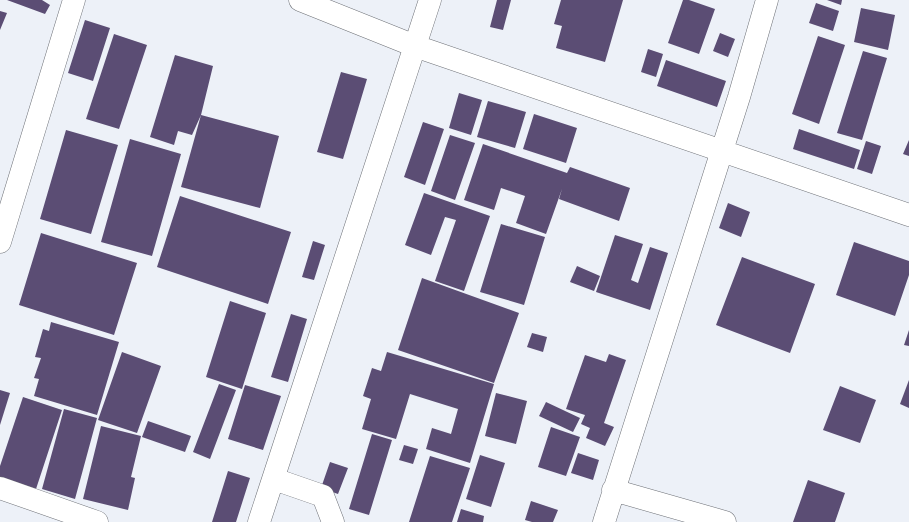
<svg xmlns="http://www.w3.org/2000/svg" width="909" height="522" font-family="Montserrat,sans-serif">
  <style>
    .building { fill: #5b4d74 }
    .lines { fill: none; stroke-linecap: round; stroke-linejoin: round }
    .street-casing { stroke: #6e7177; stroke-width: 23 }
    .street { stroke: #fff; stroke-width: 22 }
  </style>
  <rect width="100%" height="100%" fill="#edf1f8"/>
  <path class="building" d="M 7,0 L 42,0 L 50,5 L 45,14 Z
    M 497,0 L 511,0 L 503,30 L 490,27 Z
    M 561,0 L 623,0 L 605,62 L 556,48 L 562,26 L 554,24 Z
    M 683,0 L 689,0 L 715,9 L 699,54 L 668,43 Z
    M 827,0 L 842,0 L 841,5 Z
    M 816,3 L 839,11 L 833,31 L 809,23 Z
    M 861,8 L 895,15 L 888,50 L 854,42 Z
    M 0,11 L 7,13 L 0,30 Z
    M 85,20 L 110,28 L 93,81 L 68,73 Z
    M 720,33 L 735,39 L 728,57 L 713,51 Z
    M 114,34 L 147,45 L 119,129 L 86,119 Z
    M 818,36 L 845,45 L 819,124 L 792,114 Z
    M 648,49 L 663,54 L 656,77 L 641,72 Z
    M 863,51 L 887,58 L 862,140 L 837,133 Z
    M 175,55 L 213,66 L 201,115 L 192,135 L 178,131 L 174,145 L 150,137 Z
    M 666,60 L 726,81 L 717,107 L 657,86 Z
    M 341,72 L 367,79 L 343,159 L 317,152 Z
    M 459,93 L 482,100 L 471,135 L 449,128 Z
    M 488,101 L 526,112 L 515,148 L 477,137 Z
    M 534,114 L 577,128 L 566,163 L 523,149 Z
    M 201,115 L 279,136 L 260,208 L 181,187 Z
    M 423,122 L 444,129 L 425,185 L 404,177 Z
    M 799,129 L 860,150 L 854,169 L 793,149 Z
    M 66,130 L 118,145 L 91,234 L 40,219 Z
    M 450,135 L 475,143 L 455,200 L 431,191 Z
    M 130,139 L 181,154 L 152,256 L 101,242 Z
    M 909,140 L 909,156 L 903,154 Z
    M 866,141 L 881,146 L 872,174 L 857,169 Z
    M 483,144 L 567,173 L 570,167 L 630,188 L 619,221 L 559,199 L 562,189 L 546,234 L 516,223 L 525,196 L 501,188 L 494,210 L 464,200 Z
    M 424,193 L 490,216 L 464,291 L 435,281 L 456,220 L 445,217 L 431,255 L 405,245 Z
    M 180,196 L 291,232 L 268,304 L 157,267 Z
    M 728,203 L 750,212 L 741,237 L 719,228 Z
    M 501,224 L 545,237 L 524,305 L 480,292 Z
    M 41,233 L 137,263 L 114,335 L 19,305 Z
    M 615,235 L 643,244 L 631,280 L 638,283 L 650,247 L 668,253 L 650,310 L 596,292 Z
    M 313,241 L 325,245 L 314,280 L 302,277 Z
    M 854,242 L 909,261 L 909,275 L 895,316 L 836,295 Z
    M 742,257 L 815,284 L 790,353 L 716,325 Z
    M 577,266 L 600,276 L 594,291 L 570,282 Z
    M 422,278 L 519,313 L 494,383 L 398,350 Z
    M 230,301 L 266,313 L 242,389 L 206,377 Z
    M 291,314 L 307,319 L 288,382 L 271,377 Z
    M 51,322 L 119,342 L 97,415 L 34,396 L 39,379 L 34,378 L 41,358 L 35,357 L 43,329 L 49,331 Z
    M 909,330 L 909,346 L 904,345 Z
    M 532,333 L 547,337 L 543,352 L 527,347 Z
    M 122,352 L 161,366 L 137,433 L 98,420 Z
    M 387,352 L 494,384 L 470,463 L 426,449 L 432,428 L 451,434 L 458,409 L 410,394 L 396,439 L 362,429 L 371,399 L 363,396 L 372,368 L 381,371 Z
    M 609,354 L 626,360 L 604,423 L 614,427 L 605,446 L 586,438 L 590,428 L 581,424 L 585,415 L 566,409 L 585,355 L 606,362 Z
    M 909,380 L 909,408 L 900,404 Z
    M 219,384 L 236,390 L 210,459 L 193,452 Z
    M 245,385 L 281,396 L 263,450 L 228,439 Z
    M 840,386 L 876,400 L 860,443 L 823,430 Z
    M 0,390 L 10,393 L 0,425 Z
    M 496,393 L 527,401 L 516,444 L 485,436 Z
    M 23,397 L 62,410 L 36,489 L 0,477 L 0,466 Z
    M 546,402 L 580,418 L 573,432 L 539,416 Z
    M 64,409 L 97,418 L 75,499 L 42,489 Z
    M 148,421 L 191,436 L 185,452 L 142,437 Z
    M 101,426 L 141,436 L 131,477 L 135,478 L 128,510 L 83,499 Z
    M 551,427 L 580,437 L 566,476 L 538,467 Z
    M 372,434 L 392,440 L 369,515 L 349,509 Z
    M 404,445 L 418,449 L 413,464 L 399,460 Z
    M 578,453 L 599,460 L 593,480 L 571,473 Z
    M 480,455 L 505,463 L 491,507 L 466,499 Z
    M 430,456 L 470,468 L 452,522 L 409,522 Z
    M 330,462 L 348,468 L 338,494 L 321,488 Z
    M 228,471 L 250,478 L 236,522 L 212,522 Z
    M 808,480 L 845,493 L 835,522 L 793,522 Z
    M 531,501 L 558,510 L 553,522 L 532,522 L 525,520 Z
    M 461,509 L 484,516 L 483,522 L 457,522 Z"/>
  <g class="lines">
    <defs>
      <path id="street" d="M 300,0 L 415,46 L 909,215
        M 0,242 L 74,0
        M 274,479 L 323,496 L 333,522
        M 0,488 L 97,522
        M 613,490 L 725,522
        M 259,522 L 430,0
        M 604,522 L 739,97 L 767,0"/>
    </defs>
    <use href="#street" class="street-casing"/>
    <use href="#street" class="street"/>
  </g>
</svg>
